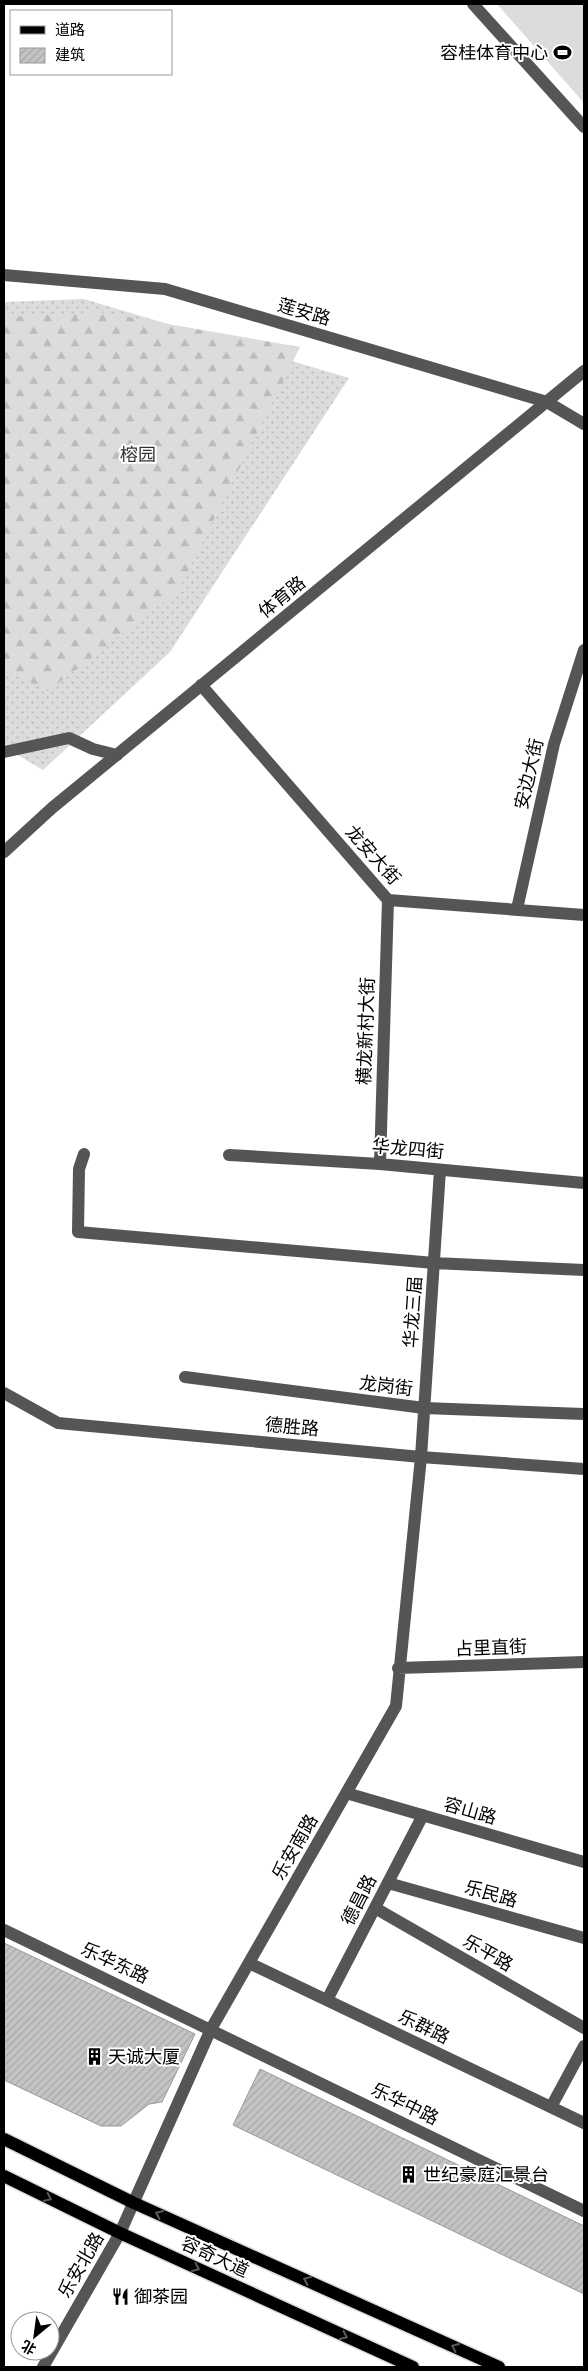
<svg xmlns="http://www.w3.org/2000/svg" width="588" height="2371" font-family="'Fira Sans','Noto Sans SC',sans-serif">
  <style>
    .grass { fill: url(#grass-dots) }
    .forest { fill: url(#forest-firs) }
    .garden { fill: #dcdcdc }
    .building { fill: url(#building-hatch); stroke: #999 }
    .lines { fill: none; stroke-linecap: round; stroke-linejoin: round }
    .major-casing { stroke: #dbdbdb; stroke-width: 15 }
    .minor { stroke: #555; stroke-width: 12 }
    .major { stroke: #000; stroke-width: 12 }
    .oneway { stroke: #595959 }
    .labels { text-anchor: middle; stroke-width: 4; stroke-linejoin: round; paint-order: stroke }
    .poi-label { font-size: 18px; fill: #000; stroke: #fff; text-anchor: start }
    .street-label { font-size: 18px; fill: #000; stroke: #fff }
    .park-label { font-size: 18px; fill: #333; stroke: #fff }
  </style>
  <defs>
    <pattern id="grass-dots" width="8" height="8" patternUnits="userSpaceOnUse" patternTransform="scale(1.25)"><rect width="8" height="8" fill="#dcdcdc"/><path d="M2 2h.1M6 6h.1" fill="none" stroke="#bbb" stroke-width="1.8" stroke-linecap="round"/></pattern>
    <pattern id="forest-firs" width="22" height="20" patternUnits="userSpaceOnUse" patternTransform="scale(1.25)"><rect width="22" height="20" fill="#dcdcdc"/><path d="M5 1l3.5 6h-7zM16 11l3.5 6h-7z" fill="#bbb"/></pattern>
    <pattern id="building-hatch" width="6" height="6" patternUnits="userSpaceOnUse" patternTransform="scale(1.25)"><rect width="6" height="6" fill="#c4c4c4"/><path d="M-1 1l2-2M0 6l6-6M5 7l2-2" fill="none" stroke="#a7a7a7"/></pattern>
  </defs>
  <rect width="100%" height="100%" fill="#fff"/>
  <path class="grass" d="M 84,299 L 349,378 L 170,652 L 43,770 L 4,747 L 4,302 Z"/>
  <path class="forest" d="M 99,312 L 300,347 L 178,591 L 48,691 L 4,669 L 4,317 Z"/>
  <path class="garden" d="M 497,4 L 584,4 L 584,103 Z"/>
  <path class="building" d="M 4,1943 L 195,2034 L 162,2102 L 149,2104 L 121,2126 L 101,2126 L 4,2080 Z
    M 260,2069 L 584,2226 L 584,2294 L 233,2125 Z"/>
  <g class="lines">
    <defs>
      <path id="major" d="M 4,2139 L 134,2203 L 499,2367
        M 4,2176 L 120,2233 L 413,2367"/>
    </defs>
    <use href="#major" class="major-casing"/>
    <path class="minor" d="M 473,4 L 584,127
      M 4,275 L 165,289 L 547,402 L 584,424
      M 201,685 L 388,900 L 584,915
      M 4,752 L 69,738 L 93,749 L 117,755
      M 4,852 L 52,808 L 584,371
      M 517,909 L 554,744 L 584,650
      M 84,1154 L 79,1169 L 78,1232 L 434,1263 L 584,1270
      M 229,1155 L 380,1164 L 584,1183
      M 380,1164 L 388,900
      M 185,1377 L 424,1408 L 584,1414
      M 4,1393 L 58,1423 L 421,1457 L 584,1469
      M 398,1668 L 584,1662
      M 346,1793 L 584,1862
      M 388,1883 L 584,1938
      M 375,1908 L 584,2028
      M 4,1930 L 584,2211
      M 249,1963 L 584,2123
      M 327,2000 L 423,1815
      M 551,2107 L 584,2046
      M 43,2367 L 120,2233 L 211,2029 L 396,1706 L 421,1457 L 440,1170"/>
    <use href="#major" class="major"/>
  </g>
  <defs><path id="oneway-chevron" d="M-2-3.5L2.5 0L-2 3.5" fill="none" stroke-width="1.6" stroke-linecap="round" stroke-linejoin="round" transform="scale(1.25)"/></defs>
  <g class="oneway">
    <use href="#oneway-chevron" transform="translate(48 2198) rotate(26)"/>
    <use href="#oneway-chevron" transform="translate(159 2214) rotate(-156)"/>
    <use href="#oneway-chevron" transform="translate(196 2268) rotate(25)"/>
    <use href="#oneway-chevron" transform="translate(307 2280) rotate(-156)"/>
    <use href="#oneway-chevron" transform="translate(344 2336) rotate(25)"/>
    <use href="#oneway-chevron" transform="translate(455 2347) rotate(-156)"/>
  </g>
  <defs>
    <symbol id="stadium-bare" viewBox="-9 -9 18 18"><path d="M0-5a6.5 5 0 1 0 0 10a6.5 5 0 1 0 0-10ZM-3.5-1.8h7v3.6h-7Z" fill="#000" stroke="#fff" stroke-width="2.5" paint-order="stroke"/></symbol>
    <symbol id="building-bare" viewBox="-9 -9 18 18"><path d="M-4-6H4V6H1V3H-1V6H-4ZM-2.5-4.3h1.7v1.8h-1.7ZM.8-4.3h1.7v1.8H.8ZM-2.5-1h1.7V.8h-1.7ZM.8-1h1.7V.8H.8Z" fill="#000" stroke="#fff" stroke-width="2.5" paint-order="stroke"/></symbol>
    <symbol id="restaurant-bare" viewBox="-9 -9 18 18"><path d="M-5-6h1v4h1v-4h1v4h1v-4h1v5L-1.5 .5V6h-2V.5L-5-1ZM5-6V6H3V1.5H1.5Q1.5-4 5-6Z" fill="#000" stroke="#fff" stroke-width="2.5" paint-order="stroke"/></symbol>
  </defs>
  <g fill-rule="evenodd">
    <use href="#stadium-bare" x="550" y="40" width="25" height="25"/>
    <use href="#building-bare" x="82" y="2044" width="25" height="25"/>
    <use href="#building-bare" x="396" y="2162" width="25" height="25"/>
    <use href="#restaurant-bare" x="108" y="2284" width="25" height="25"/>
  </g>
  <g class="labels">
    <g class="poi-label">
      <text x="548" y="59" text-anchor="end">容桂体育中心</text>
      <text x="108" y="2063">天诚大厦</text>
      <text x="423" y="2181">世纪豪庭汇景台</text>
      <text x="134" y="2303">御茶园</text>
    </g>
    <g class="street-label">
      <text transform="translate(304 312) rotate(16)" y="6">莲安路</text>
      <text transform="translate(282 597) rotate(-39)" y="6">体育路</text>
      <text transform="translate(529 774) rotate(-77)" y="6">安边大街</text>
      <text transform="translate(373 855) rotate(48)" y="6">龙安大街</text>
      <text transform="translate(366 1031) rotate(-88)" y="6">横龙新村大街</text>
      <text transform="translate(408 1149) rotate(5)" y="6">华龙四街</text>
      <text transform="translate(413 1312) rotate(-86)" y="6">华龙三届</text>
      <text transform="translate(386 1386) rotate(7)" y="6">龙岗街</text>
      <text transform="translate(292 1427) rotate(5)" y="6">德胜路</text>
      <text transform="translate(491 1648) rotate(-2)" y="6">占里直街</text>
      <text transform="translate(470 1811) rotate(16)" y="6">容山路</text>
      <text transform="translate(295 1847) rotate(-60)" y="6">乐安南路</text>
      <text transform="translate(491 1894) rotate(16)" y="6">乐民路</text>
      <text transform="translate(359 1900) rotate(-63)" y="6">德昌路</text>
      <text transform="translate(488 1953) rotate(30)" y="6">乐平路</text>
      <text transform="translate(115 1963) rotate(25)" y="6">乐华东路</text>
      <text transform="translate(424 2027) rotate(26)" y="6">乐群路</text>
      <text transform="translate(405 2104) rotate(26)" y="6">乐华中路</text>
      <text transform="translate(215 2257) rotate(25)" y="6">容奇大道</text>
      <text transform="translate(81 2265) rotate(-60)" y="6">乐安北路</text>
    </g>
    <g class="park-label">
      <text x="138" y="461">榕园</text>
    </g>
  </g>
  <rect width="588" height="2371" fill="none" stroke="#000000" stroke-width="10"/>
  <rect x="10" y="10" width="162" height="65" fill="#ffffff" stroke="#999999"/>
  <rect x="20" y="26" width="25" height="8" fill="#000000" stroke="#999999"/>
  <text x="55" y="35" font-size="15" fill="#000000">道路</text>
  <rect x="20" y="48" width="25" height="15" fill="url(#building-hatch)" stroke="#999999"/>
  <text x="55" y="60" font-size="15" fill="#000000">建筑</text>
  <g transform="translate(35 2336) rotate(209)"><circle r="24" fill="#ffffff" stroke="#999999"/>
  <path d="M0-4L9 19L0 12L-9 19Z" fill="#000000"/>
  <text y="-8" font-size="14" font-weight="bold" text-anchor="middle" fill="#000000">北</text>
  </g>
</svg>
